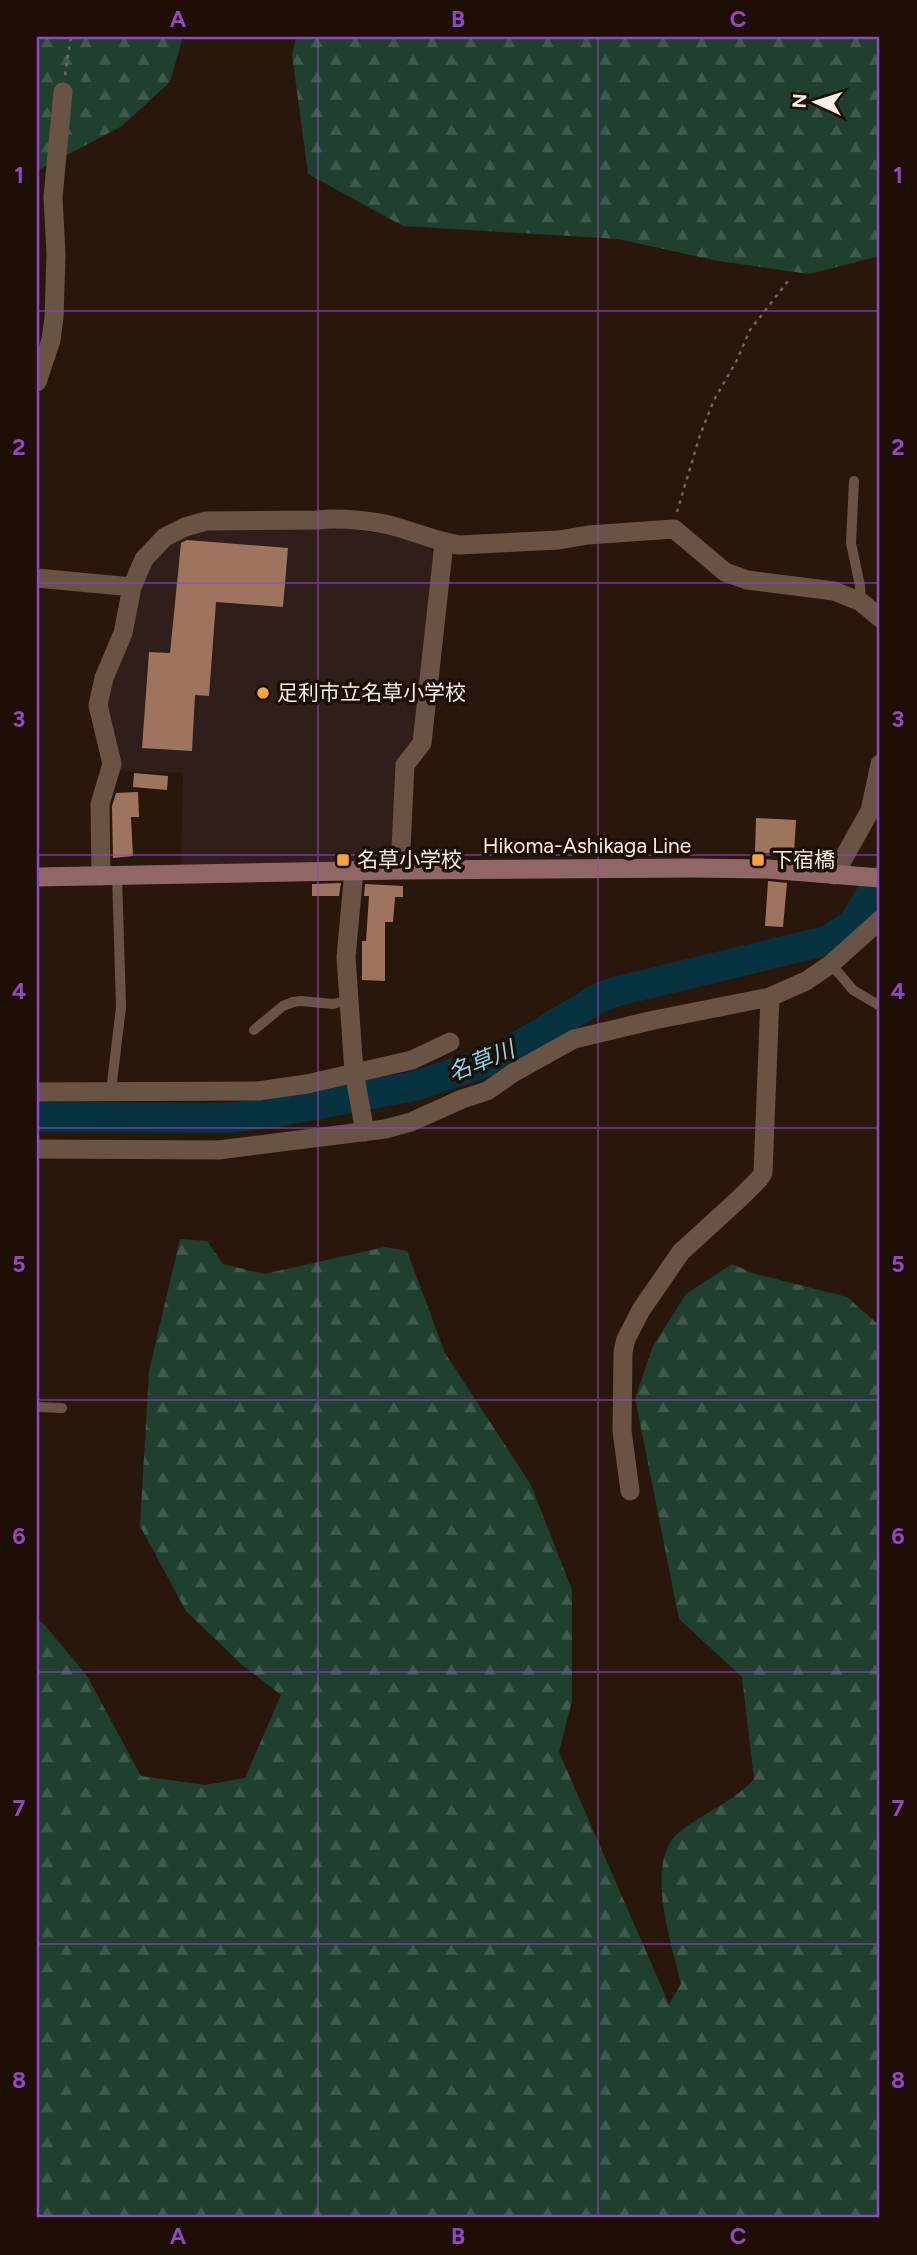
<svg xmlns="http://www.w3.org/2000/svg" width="917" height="2255" font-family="Figtree,'Noto Sans JP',sans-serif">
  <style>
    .education { fill: #301e1a }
    .forest { fill: url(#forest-firs) }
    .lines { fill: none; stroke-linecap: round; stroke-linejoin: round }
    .river { stroke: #07323f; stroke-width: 30 }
    .building { fill: #9e745e }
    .path { stroke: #75655a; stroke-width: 2.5; stroke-dasharray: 3.5 5; stroke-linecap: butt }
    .service { stroke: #695345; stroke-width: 10 }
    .minor { stroke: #695345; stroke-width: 19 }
    .secondary { stroke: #916765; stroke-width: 19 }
    .grid { fill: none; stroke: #8e49c5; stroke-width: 2; stroke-opacity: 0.55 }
    .poi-dot { fill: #f2a541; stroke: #1f0e03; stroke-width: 2.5 }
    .labels { text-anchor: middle; stroke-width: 7; stroke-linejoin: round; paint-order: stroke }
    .poi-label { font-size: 21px; fill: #fcefe7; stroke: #1f0e03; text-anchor: start }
    .street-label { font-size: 21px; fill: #fcefe7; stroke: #1f0e03 }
    .water-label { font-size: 23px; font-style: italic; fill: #81d6f5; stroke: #1f0e03 }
    .neatline { fill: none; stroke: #8e49c5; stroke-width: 2.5 }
    .grid-label { font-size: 23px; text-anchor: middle; font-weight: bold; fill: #8e49c5 }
  </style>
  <defs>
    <pattern id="forest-firs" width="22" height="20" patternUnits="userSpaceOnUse" patternTransform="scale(1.75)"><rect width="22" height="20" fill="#1f3f2f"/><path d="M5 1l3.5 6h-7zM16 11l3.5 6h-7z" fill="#405b4d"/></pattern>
  </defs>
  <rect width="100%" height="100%" fill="#29170b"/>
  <path class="education" d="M 206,527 L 339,527 L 427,542 L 435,556 L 414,741 L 398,762 L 391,856 L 386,863 L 181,867 L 183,773 L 121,771 L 104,706 L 138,583 L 159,550 Z"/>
  <path class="forest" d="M 37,37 L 183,37 L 170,82 L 122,126 L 37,171 Z
    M 296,37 L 880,37 L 880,256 L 809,274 L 718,261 L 618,239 L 403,226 L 308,174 L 292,54 Z
    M 180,1239 L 207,1241 L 223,1264 L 264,1274 L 385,1247 L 407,1251 L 445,1353 L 531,1485 L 572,1590 L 572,1701 L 559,1752 L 669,2004 L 681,1984 C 672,1943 641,1858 683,1829 C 708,1811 734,1801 754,1779 L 742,1677 L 679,1619 L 635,1398 L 653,1346 L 686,1294 L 732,1264 L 752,1273 L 847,1297 L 880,1326 L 880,2218 L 37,2218 L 37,1619 L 44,1624 L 87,1676 L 141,1776 L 205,1785 L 245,1778 L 281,1695 L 241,1664 L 186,1611 L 140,1526 L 149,1371 Z"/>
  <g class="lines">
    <path class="river" d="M 37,1117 L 229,1118 L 278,1112 L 414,1086 L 499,1058 L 597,999 L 614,992 L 829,940 L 853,923 L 880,880"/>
  </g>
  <path class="building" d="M 187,540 L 288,548 L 283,607 L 216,602 L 209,696 L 195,695 L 192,751 L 142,748 L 149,652 L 170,653 L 181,543 Z
    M 134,773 L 168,776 L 167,790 L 133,787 Z
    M 138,792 L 139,817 L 131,817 L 133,856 L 113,858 L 112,806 L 116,793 Z
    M 756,818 L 796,820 L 794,854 L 755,853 Z
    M 768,881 L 787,883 L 783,927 L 765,926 Z
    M 341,883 L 339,896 L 312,896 L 312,884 Z
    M 365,884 L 403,886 L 403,897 L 395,897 L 393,922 L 385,922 L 385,981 L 362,980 L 362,941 L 366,941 L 369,896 L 364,896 Z"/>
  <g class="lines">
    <path class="path" d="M 65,75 L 71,37
      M 677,512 L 700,435 L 714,400 L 737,360 L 750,330 L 788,281"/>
    <path class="service" d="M 854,481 L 851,543 L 860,586 L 861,602
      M 831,964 L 853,990 L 880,1006
      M 254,1030 L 283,1006 L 293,1002 L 301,1001 L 333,1004 L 350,1000
      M 111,1091 L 121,1007 L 117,875
      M 37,1407 L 62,1408"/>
    <path class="minor" d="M 37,382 L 51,340 L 54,318 L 56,254 L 53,197 L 63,92
      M 37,578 L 132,587
      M 400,870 L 405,765 L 422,743 L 444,543
      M 354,871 L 346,957 L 354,1072 L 365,1132
      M 834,875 L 870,811 L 880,764
      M 101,876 L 100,804 L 112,764 L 98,705 L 104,678 L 123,633 L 132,587 L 144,559 L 165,537 L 185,527 L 206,521 L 317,520 C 340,517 378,521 400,528 C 420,534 439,542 459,545 L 559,540 L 588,535 L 674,529 L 725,572 L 747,580 L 834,591 L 861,602 L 880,618
      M 37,1092 L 258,1091 L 307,1084 L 412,1060 L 450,1042
      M 37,1149 L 218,1150 L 385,1129 L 411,1122 L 462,1099 L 487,1091 L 513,1073 L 574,1039 L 654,1020 L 770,997 L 806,981 L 831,964 L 880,920
      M 630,1491 L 622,1431 L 623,1352 L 626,1339 L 641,1310 L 681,1252 L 740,1198 L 759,1179 L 763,1173 L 770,997"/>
    <path class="secondary" d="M 37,877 L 400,870 L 694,868 L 767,869 L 880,878"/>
  </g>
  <path class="grid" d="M 318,37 L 318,2218M 598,37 L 598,2218M 37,311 L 880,311M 37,583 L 880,583M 37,855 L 880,855M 37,1128 L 880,1128M 37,1400 L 880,1400M 37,1672 L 880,1672M 37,1944 L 880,1944"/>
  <g class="poi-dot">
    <circle cx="263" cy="693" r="7"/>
    <rect x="336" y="853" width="14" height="14" rx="3.5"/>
    <rect x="751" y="853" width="14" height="14" rx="3.5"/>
  </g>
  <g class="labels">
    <g class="poi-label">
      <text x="277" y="700">足利市立名草小学校</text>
      <text x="357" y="867">名草小学校</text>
      <text x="772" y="867">下宿橋</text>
    </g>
    <g class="street-label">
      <text x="587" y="853">Hikoma-Ashikaga Line</text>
    </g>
    <g class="water-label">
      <text transform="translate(481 1061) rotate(-22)" y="8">名草川</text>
    </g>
  </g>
  <rect width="917" height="2255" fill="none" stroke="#1f0e03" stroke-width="77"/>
  <g transform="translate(816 102) rotate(274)" stroke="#1f0e03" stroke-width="5" paint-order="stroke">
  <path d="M0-5L12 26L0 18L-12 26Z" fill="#fcefe7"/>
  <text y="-10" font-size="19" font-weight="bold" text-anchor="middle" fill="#fcefe7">N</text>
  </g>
  <rect x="38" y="38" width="840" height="2178" class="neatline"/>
  <g class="grid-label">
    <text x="178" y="27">A</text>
    <text x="458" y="27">B</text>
    <text x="738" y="27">C</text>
    <text x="19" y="183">1</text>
    <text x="898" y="183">1</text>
    <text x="19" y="455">2</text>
    <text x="898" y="455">2</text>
    <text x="19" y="727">3</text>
    <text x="898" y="727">3</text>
    <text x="19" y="999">4</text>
    <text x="898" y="999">4</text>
    <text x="19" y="1272">5</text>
    <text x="898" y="1272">5</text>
    <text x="19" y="1544">6</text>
    <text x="898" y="1544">6</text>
    <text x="19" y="1816">7</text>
    <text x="898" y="1816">7</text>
    <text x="19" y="2088">8</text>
    <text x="898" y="2088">8</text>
    <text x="178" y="2244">A</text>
    <text x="458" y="2244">B</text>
    <text x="738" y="2244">C</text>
  </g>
</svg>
